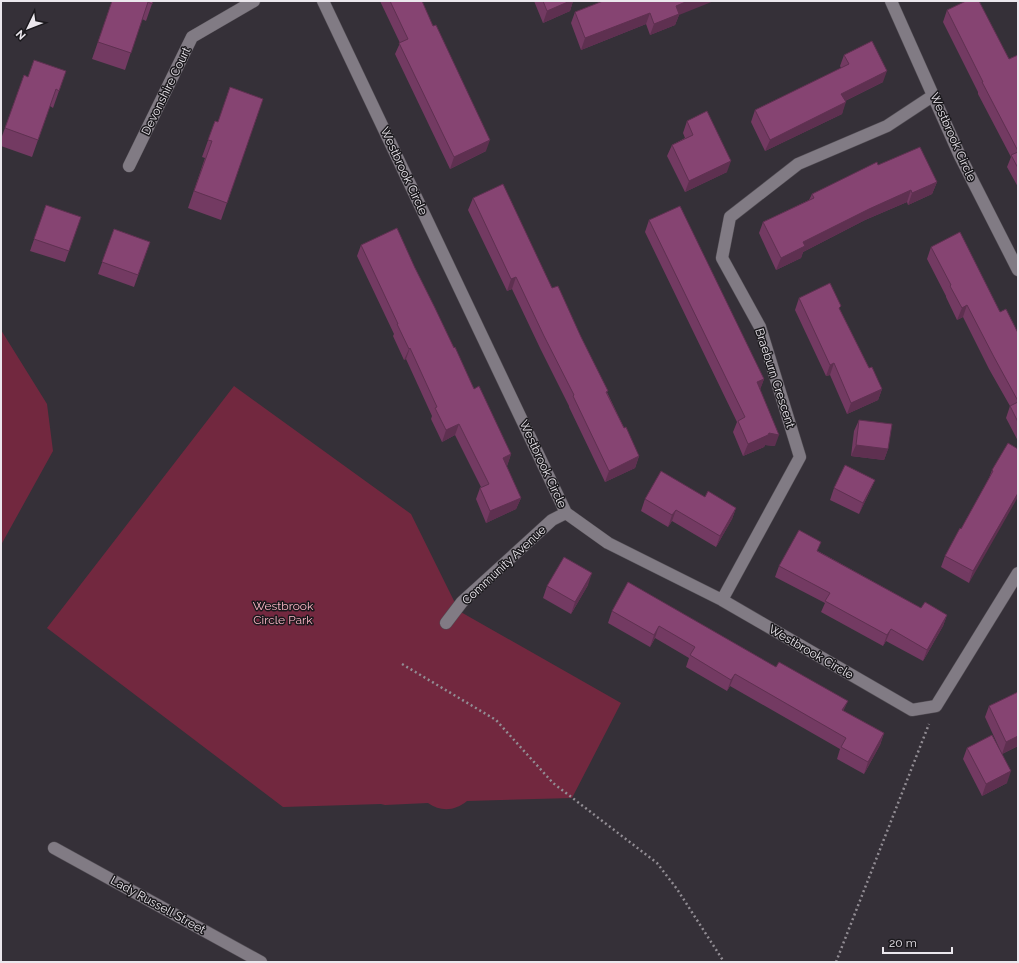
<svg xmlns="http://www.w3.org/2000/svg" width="1019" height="963" font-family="Raleway,sans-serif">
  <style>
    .green { fill: #72283f }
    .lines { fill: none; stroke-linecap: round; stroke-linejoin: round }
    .minor-casing { stroke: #534e55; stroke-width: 13 }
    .path { stroke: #928d94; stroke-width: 2.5; stroke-dasharray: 2 3; stroke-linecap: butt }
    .minor { stroke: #817b84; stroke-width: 12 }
    .wall { fill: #733a62 }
    .shaded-wall { fill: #5e3050 }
    .building { fill: #864472; stroke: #5e3050 }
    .labels { text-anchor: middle; stroke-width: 3; stroke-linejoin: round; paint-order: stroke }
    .street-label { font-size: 12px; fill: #ebe7ed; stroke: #1b191d }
    .park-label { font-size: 12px; fill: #fcb6c6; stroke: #1b191d }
  </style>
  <rect width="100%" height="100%" fill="#353038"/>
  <path class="green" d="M 1,330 L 47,404 L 53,451 L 1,545 Z
    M 234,386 L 411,514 L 459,611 L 621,703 L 572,798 L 467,801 C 455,811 441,812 428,803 L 385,805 L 381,804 L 283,807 L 47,628 Z"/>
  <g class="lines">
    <defs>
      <path id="minor" d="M 323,1 L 566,513 L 608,543 L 722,600 L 912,710 L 936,706 L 1018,573
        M 891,1 L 960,156 L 1018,270
        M 129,166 L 192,37 L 254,1
        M 722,600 L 800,457 L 760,327 L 722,258 L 730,217 L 798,164 L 887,126 L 934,95
        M 446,623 L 462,602 L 552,520 L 566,513
        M 54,848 L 261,962"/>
    </defs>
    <use href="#minor" class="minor-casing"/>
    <path class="path" d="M 402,664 L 496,720 L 553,783 L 657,863 L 677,889 L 724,962
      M 836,962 L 929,724"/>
    <use href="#minor" class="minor"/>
  </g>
  <path class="wall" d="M 112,1 L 153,1 L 146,21 L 142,19 L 125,70 L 92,59 Z
    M 380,1 L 422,1 L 486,151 L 450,169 L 395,54 L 400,43 Z
    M 534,1 L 573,1 L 570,11 L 543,23 Z
    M 603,1 L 679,15 L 675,25 L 650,35 L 646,24 L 581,50 L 571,23 L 575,12 Z
    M 947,10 L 1009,59 L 1018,55 L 1018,187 L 1007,167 L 1011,157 L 978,94 L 978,92 L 943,22 Z
    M 844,55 L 883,82 L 845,101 L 842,114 L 765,151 L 751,122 L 755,110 L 841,68 L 840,66 Z
    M 66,71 L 53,108 L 50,106 L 32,157 L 1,146 L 1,139 L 24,75 L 28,77 Z
    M 230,87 L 263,99 L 221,220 L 188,208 L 205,158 L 202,157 L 215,121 L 218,122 Z
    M 687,121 L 727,172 L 685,192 L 667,156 L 672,145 L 685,138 L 683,133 Z
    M 878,165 L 937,182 L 932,194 L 908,205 L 907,202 L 865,220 L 803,252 L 801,258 L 776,270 L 759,233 L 763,222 L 809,200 L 812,194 Z
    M 473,198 L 552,288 L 581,337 L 624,428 L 639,456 L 635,468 L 605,482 L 569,407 L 569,406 L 540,348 L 512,289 L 507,291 L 468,210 Z
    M 46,205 L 69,251 L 65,262 L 30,251 Z
    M 649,220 L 764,379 L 760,389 L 775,446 L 765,445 L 764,447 L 743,456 L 733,432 L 737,422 L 645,232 Z
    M 114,229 L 150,242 L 134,287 L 98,274 Z
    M 361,245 L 415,268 L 474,389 L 511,454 L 507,466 L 506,466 L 521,498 L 516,509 L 486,523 L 476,499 L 480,488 L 481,487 L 455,435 L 442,442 L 431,419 L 432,416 L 406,359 L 404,360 L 393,336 L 394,334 L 357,256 Z
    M 931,247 L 1000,312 L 1018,333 L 1018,441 L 1006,418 L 1010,406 L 989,369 L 963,317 L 957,320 L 946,297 L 946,296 L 927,259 Z
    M 799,298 L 840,310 L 869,368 L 882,389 L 878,400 L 847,414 L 830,375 L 826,376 L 795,310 Z
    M 859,420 L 888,449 L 884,460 L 851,456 L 854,431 Z
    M 1018,449 L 969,583 L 941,567 L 945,556 L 961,529 L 989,478 L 992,470 Z
    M 875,480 L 870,491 L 859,514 L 830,500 L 834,488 Z
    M 705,497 L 736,508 L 732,519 L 716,547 L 672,521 L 668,527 L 641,511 L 645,499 Z
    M 818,551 L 921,608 L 947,615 L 943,626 L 923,661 L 886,641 L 883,646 L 821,612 L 825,603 L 775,577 L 779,566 Z
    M 628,582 L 844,711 L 884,733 L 880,745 L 864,774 L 837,759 L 840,749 L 730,686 L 727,691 L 686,667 L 689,658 L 655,638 L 650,647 L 608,623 L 612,611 Z
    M 588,585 L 571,614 L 543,598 L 547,586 Z
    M 1018,692 L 1018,746 L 1002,754 L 985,717 L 989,706 Z
    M 967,748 L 1007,783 L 982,796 L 963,759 Z"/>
  <path class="shaded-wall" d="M 570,1 L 573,1 L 570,11 L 543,23 L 547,11 Z
    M 688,1 L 714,1 L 679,15 L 675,25 L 650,35 L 654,24 L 676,6 Z
    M 650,13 L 646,24 L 581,50 L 585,38 Z
    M 887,71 L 883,82 L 837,105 L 841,94 Z
    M 846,102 L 842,114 L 765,151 L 770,140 Z
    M 490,140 L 486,151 L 450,169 L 454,157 Z
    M 731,161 L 727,172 L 685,192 L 689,181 Z
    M 937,182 L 932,194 L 908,205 L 912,193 Z
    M 911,190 L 907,202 L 865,220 L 803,252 L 801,258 L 776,270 L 781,258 L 803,242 L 869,209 Z
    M 516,277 L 512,289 L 507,291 L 511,279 Z
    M 967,305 L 963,317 L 957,320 L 962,308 Z
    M 410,348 L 406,359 L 404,360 L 409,349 Z
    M 834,363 L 830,375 L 826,376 L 830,365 Z
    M 764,379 L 760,390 L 757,382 Z
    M 882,389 L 878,400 L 847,414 L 851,403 Z
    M 459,424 L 455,435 L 442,442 L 446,430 Z
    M 769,433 L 779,435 L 775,446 L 765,445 L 764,447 L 743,456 L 748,444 Z
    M 856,445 L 888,449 L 884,460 L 851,456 Z
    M 511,454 L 507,466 L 499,470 L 503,458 Z
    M 639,456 L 635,468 L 605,482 L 609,471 Z
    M 875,480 L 870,491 L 859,514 L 863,503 Z
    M 1018,493 L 1018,497 L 969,583 L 973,571 Z
    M 521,498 L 516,509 L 486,523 L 490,511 Z
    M 736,508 L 732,519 L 716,547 L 720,536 Z
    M 676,510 L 672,521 L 668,527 L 672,515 Z
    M 592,573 L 588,585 L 571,614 L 575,602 Z
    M 947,615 L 943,626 L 923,661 L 927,650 Z
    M 659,626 L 655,638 L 650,647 L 654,635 Z
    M 891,629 L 886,641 L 883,646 L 887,635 Z
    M 735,674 L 730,686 L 727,691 L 731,680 Z
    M 848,701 L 843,712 L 842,710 Z
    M 884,733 L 880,745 L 864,774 L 868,762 Z
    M 1018,736 L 1018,746 L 1002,754 L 1006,742 Z
    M 1011,771 L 1007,783 L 982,796 L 986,784 Z"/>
  <path class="building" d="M 112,1 L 153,1 L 152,4 L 148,2 L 131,53 L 98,42 Z
    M 390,1 L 422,1 L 433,26 L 436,25 L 490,140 L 454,157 L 399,43 L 408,39 Z
    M 543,1 L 570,1 L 547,11 Z
    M 603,1 L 688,1 L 676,6 L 679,14 L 654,24 L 650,13 L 585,38 L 575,12 Z
    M 966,1 L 979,1 L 1009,59 L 1018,55 L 1018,151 L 982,82 L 983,82 L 947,10 Z
    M 872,41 L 887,71 L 841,94 L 846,102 L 770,140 L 755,110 L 849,64 L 844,55 Z
    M 34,60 L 66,71 L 59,91 L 56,89 L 38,140 L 5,128 L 24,75 L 28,77 Z
    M 230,87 L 263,99 L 227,203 L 194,191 L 212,141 L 208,140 L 215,121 L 218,122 Z
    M 707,111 L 731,161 L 689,181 L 672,145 L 693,135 L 687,121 Z
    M 920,147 L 937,182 L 912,193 L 911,190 L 869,209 L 803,242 L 805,246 L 781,258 L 763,222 L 814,198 L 812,194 L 877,162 L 878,165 Z
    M 1018,152 L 1018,168 L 1011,155 Z
    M 503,184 L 552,288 L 558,286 L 581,337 L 608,391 L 606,392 L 624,428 L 626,427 L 639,456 L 609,471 L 573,396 L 574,395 L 544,336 L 516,277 L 511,279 L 473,198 Z
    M 46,205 L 81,217 L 69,251 L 34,239 Z
    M 680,206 L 764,379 L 757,382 L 779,435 L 769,433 L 768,435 L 748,444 L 738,421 L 745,417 L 649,220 Z
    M 397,228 L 415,268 L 435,308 L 454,348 L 455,347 L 474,389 L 479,386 L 511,454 L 503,458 L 521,498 L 490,511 L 480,488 L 489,484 L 459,424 L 446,430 L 435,408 L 437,407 L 410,348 L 409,349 L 397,324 L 398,324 L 361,245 Z
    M 114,229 L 150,242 L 138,275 L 102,262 Z
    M 960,232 L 1000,312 L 1006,309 L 1018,333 L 1018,401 L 994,357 L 967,305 L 962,308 L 950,286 L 951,285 L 931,247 Z
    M 830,283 L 841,306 L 839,308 L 869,368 L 872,367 L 882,389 L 851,403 L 834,363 L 830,365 L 799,298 Z
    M 1018,402 L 1018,422 L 1010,406 Z
    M 859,420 L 892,424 L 888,449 L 856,445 Z
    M 1008,443 L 1018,449 L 1018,493 L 973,571 L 945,556 L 960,528 L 961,529 L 993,471 L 992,470 Z
    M 845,465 L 875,480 L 863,503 L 834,488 Z
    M 661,471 L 705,497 L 708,491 L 736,508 L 720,536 L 676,510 L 672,515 L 645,499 Z
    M 799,530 L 821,542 L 817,551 L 921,608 L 925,602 L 947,615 L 927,650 L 891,629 L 887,635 L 825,601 L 830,593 L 779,566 Z
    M 564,557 L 592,573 L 575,602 L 547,586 Z
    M 628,582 L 776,667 L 779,662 L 848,701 L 842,710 L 884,733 L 868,762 L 841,747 L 846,738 L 735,674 L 731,680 L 690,655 L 695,647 L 659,626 L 654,635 L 612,611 Z
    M 1018,692 L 1018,736 L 1006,742 L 989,706 Z
    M 992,735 L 1011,771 L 986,784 L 967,748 Z"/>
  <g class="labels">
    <g class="street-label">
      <text transform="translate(166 91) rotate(-64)" y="4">Devonshire Court</text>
      <text transform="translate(953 137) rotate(66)" y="4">Westbrook Circle</text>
      <text transform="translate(404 171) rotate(65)" y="4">Westbrook Circle</text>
      <text transform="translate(775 378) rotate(72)" y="4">Braeburn Crescent</text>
      <text transform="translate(543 464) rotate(65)" y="4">Westbrook Circle</text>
      <text transform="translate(504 565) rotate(-43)" y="4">Community Avenue</text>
      <text transform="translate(811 652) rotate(30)" y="4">Westbrook Circle</text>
      <text transform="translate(158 905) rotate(29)" y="4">Lady Russell Street</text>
    </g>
    <g class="park-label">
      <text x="283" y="610">Westbrook<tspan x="283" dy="14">Circle Park</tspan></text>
    </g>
  </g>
  <rect width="1019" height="963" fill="none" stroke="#ebe7ed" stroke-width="4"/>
  <g transform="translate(28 28) rotate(227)" stroke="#1b191d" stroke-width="3" paint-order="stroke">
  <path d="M0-3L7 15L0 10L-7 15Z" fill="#ebe7ed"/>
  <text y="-6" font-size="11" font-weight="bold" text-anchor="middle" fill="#ebe7ed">N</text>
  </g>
  <path d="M883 947v6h69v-6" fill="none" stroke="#ebe7ed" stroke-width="2"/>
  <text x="889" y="947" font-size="12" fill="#ebe7ed" stroke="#1b191d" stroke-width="3" paint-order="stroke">20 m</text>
</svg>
